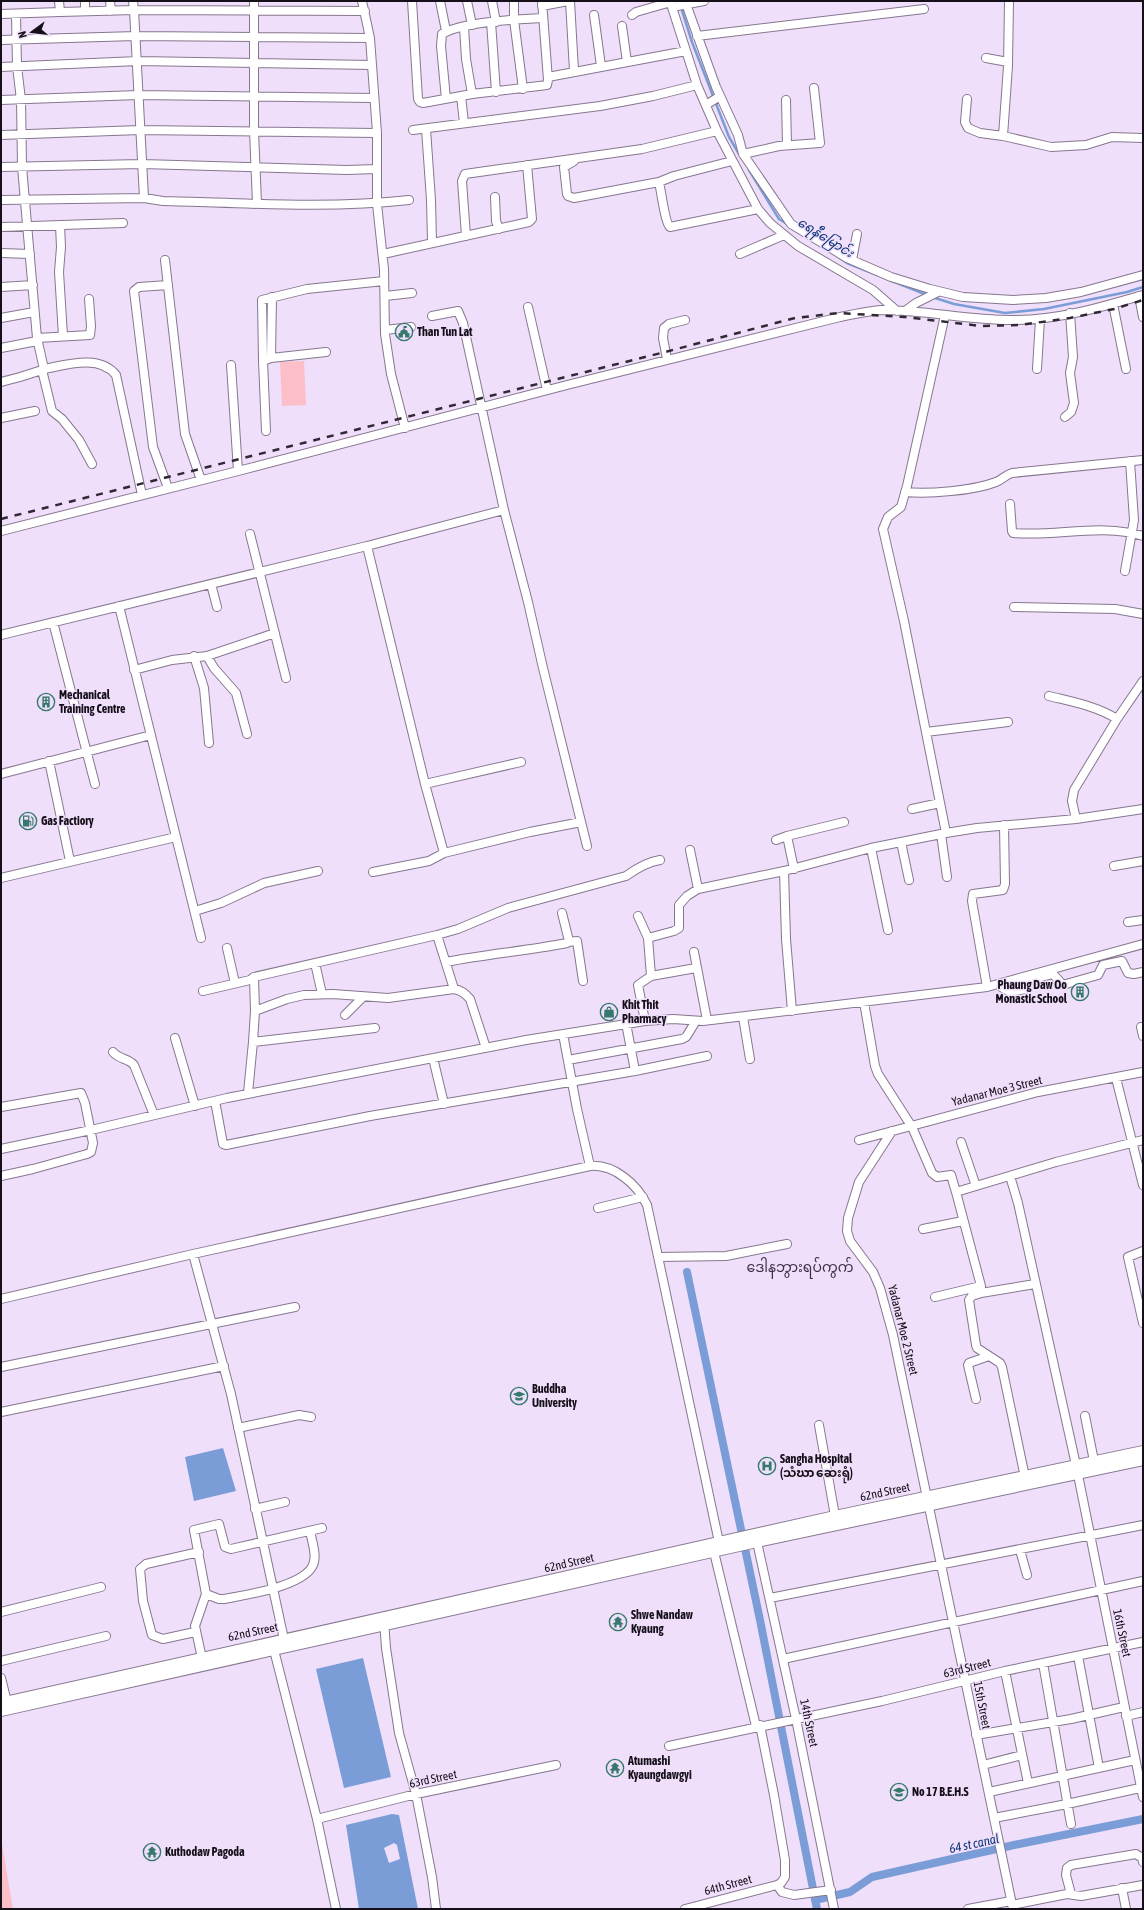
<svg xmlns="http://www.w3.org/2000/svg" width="1144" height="1910" font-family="'Asap Condensed','Noto Sans Myanmar',sans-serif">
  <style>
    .green { fill: #fcbec8 }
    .water { fill: #7a9dd7; fill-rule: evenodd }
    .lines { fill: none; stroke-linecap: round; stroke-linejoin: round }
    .stream { stroke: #7a9dd7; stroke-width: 2.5 }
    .canal { stroke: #7a9dd7; stroke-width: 8 }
    .minor-casing { stroke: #86778f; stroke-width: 10 }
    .major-casing { stroke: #86778f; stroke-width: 12 }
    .minor { stroke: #fff; stroke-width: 8 }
    .major { stroke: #fff; stroke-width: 10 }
    .rail { stroke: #302834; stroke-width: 2.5; stroke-dasharray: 7 7; stroke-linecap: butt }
    .labels { text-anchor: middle; stroke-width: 3; stroke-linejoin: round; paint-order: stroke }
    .poi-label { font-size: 12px; font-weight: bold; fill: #150f19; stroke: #f0dffa; text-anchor: start }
    .street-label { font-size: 12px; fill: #150f19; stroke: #f0dffa }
    .water-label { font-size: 13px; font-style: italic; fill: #0c3579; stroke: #f0dffa }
    .quarter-label { font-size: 14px; fill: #3d2f44; stroke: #f0dffa }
  </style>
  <rect width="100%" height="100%" fill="#f0dffa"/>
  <path class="green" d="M 304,361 L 306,405 L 282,406 L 280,362 Z
    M 1,1838 L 13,1909 L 1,1909 Z"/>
  <path class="water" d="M 223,1448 L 236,1491 L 194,1501 L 185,1457 Z
    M 363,1658 L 391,1777 L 344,1788 L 316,1669 Z
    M 392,1814 L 399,1815 L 418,1909 L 359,1909 L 346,1825 ZM 394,1843 L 397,1845 L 400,1859 L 389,1863 L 384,1848 Z"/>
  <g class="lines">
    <path class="stream" d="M 679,1 L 692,42 L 729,137 L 739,154
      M 749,170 L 779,219 L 787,224
      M 837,256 L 847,263 L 927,295
      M 932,297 L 954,304 L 1005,313 L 1044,309 L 1127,292 L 1143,287"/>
    <path class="canal" d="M 687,1272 L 760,1620 L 817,1909
      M 815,1900 L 850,1892 L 872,1877 L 1014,1845 L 1143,1819"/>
    <defs>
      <path id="minor" d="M 85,1 L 85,11
        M 110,1 L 111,11
        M 254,1 L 254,131 L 257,203
        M 362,1 L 370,38 L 372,65 L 377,133 L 377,204 L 384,269 L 385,334 L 391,374 L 405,428
        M 412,1 L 418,99 L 420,102 L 423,103 L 472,94 L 547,85 L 548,80 L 542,1
        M 440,1 L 446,31
        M 467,1 L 472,25
        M 492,1 L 496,22
        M 514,1 L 514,20 L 523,89
        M 570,1 L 574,71
        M 670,1 L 697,85 L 717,131 L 758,209 L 770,223 L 798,246 L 873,290 L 897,311
        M 685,1 L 716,87 L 738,135 L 743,154 L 791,224 L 824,244 L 847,258 L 891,277 L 930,289 L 963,297 L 1013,300 L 1046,298 L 1081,292 L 1143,275
        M 1009,1 L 1008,66 L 1003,136 L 1051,147 L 1086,145 L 1112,137 L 1143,138
        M 542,6 L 568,1
        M 672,7 L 704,1
        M 365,11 L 134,10 L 144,198 L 163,201 C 245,203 328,209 409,200
        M 60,12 L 134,10 L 133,1
        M 1,14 L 60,12 L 59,1
        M 16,14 L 17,66 L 21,100 L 22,167 L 37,338 L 44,369 C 66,365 99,354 116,375 L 142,495
        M 594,15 L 601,66
        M 632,15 L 636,12 L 671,2
        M 491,22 L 496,92
        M 622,26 L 627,62
        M 464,27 L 466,59 L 472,94
        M 697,36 L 924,9
        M 1,40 L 136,36 L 370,38
        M 986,58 L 1008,62
        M 1,67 L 138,61 L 372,65
        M 548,77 L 686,51
        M 461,96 L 464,123
        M 446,99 L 441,46 L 442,34 C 461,22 518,19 543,18
        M 967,99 L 965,122 L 968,128 L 980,133 L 1003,136
        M 1,100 L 138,95 L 373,98
        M 786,100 L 787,145
        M 706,105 L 720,96
        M 426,129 L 431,200 L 432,242
        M 413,130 L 600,106 L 653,96 L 697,85
        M 1,135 L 140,130 L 377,133
        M 743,154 L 779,146 L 820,143 L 814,88
        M 574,161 L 564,167 L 567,194 L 568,196 L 574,198 L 659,182 L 674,176 L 732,161
        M 1,167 L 142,164 L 347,170 L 376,169
        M 659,182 C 661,190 665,223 670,227 L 758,209
        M 495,197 L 496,221 L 499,229
        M 1,200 L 144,198
        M 60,225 L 61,247 L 59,272 L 63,336
        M 1,227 L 123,223
        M 466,236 L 462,181 L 465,174 L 642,149 L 717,131
        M 1,253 L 30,254
        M 383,254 L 529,222 L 532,219 L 527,165
        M 740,254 L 784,235
        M 165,260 L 185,434 L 201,480
        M 852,260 L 857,234
        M 1,287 L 33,285
        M 385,296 L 412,293
        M 1139,296 L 1143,317
        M 1113,304 L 1126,369
        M 528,307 L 547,390
        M 905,311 L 916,303 L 938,292
        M 945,315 L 907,486 L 901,507 L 888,517 L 883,529 L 904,621 L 946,833
        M 432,316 L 458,311 L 463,323 L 504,510 L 528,602 L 543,668 L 587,846
        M 1,318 L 34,312
        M 385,330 L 411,327
        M 37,338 L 90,335 L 91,326 L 89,299
        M 1,348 L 37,341
        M 271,358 L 272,297
        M 667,359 L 663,338 L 664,328 L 669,324 L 685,320
        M 263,361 L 262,300 L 307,289 L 384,281
        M 231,365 L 238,471
        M 44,369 L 42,370 L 52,411 L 62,419 L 79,440 L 92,464
        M 1037,369 L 1040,319
        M 1,382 L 20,377 L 42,370
        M 1065,417 L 1071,412 L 1074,403 L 1070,373 L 1073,357 L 1070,313
        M 1,418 L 35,411
        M 266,431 L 263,361 L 271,358 L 326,352
        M 168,488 L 153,447 L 134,291 L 139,287 L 168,285
        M 905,492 C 929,494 973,491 996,482 C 1002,480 1005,475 1012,473 L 1143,460
        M 1010,504 L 1012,531 L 1013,533 C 1056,537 1101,523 1143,536
        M 1,531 L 238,471 L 567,385 L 840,317 C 854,314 868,311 882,310 C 927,310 971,321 1015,320 C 1058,320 1102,307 1143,295
        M 250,534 L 286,678
        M 367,546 L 504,510
        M 1125,571 L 1134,520 L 1130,461
        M 211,584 L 217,607
        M 119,606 L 201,938
        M 1014,607 L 1115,609 L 1143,614
        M 53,622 L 95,784
        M 1,635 L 367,546 L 425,784 L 444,853
        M 194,656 L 204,688 L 209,743
        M 207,656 L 214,668 L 236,693 L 247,734
        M 134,670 L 172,660 L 207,656 L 275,633
        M 1049,696 C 1073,702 1096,706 1117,719
        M 926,732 L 1008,722
        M 49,761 L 70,861
        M 1,774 L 151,735
        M 425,784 L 521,762
        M 912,809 L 940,803
        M 1076,819 L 1072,801 L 1074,790 L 1117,719 L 1143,681
        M 941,834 L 947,877
        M 776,840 L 787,836
        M 901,842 L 909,880
        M 871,848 L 888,930
        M 690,850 L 698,889
        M 1114,866 L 1143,861
        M 794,869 L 787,836 L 844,822
        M 784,871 L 786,939 L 792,1011
        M 373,872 L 429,861 L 444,853 L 530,832 L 581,822
        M 1,878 L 176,837
        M 195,911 L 221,903 L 264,883 L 318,871
        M 638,916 L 648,938
        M 1128,922 L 1143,920
        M 437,935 L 454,989
        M 568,942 L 577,941 L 583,981
        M 227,948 L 235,983
        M 694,952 L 707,1020
        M 446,962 C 486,954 527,951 567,943 L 569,941 L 562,913
        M 315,963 L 322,994
        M 651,976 L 696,968
        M 254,977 L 255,1011
        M 1000,984 L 1001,987 L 1010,992 L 1025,989 L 1026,981 L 1053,974 L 1062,984 L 1066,984 L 1098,975 L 1103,965 L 1122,961 L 1128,973 L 1134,974 L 1143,972
        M 987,987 L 972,901 L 973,894 L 1003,890 L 1005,884 L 1004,825
        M 203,991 L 250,980 L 254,977 L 437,935 L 458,929 L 508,908 L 626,876 C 637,868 647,862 660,860
        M 864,1002 L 875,1066 L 878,1074 L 912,1127 L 932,1173 L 937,1177 L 951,1175 L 956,1192 L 1056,1162 L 1143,1140
        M 345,1015 L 363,997
        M 743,1017 L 750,1059
        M 645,1021 L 638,985 L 651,976 L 648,938 L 674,931 L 679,928 L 679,905 L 687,896 L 698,889 L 784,871 L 871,848 L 946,833 L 977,828 L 1076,819 L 1143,809
        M 626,1023 L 635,1071
        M 1141,1027 L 1143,1036
        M 563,1034 L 577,1109 L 590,1166
        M 175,1038 L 195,1106
        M 253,1042 L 375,1028
        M 113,1052 C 120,1060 128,1058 134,1065 L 154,1115
        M 433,1058 L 444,1104
        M 568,1060 L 682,1039 L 686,1037 L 696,1021
        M 1116,1078 L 1143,1185
        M 248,1093 L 253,1042 L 255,1011 L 287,999 L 304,995 L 333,994 L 388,998 L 454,989 C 461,990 465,993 470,999 L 486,1048
        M 215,1101 L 223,1144 L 226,1145 L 370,1116 L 635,1071 L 707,1056
        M 1,1107 L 81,1093 L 85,1103 L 93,1143 L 91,1152 L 87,1154 L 33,1169 L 1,1176
        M 892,1131 L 859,1182 L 848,1218 L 847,1231 L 850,1241 L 873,1272 L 880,1288 L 893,1335 L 1013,1909
        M 859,1140 L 1038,1092 L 1143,1072
        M 961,1142 L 976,1186
        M 1,1149 L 91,1130 L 227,1098 L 526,1040 L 645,1021 L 673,1019 L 703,1021 L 987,987 L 1143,944
        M 1010,1176 L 1018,1203 L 1076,1465 L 1143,1797
        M 956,1192 L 981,1286 L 981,1293 L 972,1296 L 969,1300 L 976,1345 L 977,1348 L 1000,1363 L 1002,1367 L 1026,1482
        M 598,1208 L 643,1197
        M 923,1229 L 963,1221
        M 1143,1251 L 1128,1257 L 1143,1323
        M 193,1254 L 231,1394 L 285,1644
        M 658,1257 L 726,1256 L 787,1244
        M 981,1293 L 1035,1284
        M 935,1297 L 981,1286
        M 1,1299 L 193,1254 L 590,1166 C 614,1164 637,1184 647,1205 L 720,1547
        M 1,1367 L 295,1307
        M 976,1399 L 968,1365 L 969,1363 L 989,1356
        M 1,1412 L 224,1366
        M 1085,1416 L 1094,1461
        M 819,1425 L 835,1516
        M 238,1428 L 299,1415 L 311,1417
        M 255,1509 L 285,1502
        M 757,1542 L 796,1719 L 834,1909
        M 1020,1550 L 1027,1575
        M 714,1552 L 756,1726
        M 206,1594 L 219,1599 L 224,1599 C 245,1595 300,1587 312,1567 C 318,1557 312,1542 310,1531
        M 770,1598 L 1143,1525
        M 1,1612 L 101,1587
        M 384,1621 L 386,1648 L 399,1733 L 416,1794 L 432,1877 L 436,1909
        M 195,1632 L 163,1639 L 152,1635 L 143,1601 L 140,1569 L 146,1564 L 199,1552
        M 274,1650 L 317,1819 L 336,1909
        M 1078,1656 L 1099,1768
        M 783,1659 L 1143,1581
        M 1,1661 L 106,1636
        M 203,1663 L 195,1626 L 206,1594 L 194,1530 L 219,1524 L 225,1547 L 231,1549 L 322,1528
        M 1043,1663 L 1071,1824
        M 1005,1671 L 1028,1783
        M 1,1678 L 7,1702
        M 1126,1716 L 1143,1712
        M 976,1735 L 1071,1719 L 1124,1707
        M 669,1746 L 882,1701 L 1005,1671 L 1143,1642
        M 983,1765 L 1022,1755
        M 989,1792 L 1135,1760
        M 994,1818 L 1067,1804 L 1140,1788
        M 317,1819 L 416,1794 L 556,1765
        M 777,1885 L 782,1892 L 794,1895 L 831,1890
        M 1122,1888 L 1126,1909
        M 1071,1894 L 1066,1875 L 1067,1868 L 1071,1865 L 1136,1854 L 1142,1858 L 1143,1862
        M 1012,1905 L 1067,1894 L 1081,1896 L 1143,1885
        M 685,1909 L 777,1885 L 781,1883 L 785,1877 L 785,1860 L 774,1795 L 760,1725
        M 968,1909 L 1011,1901"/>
      <path id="major" d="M 1,1703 L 835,1516 L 1143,1451
        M 1,1711 L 757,1542 L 1143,1460"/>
    </defs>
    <use href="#minor" class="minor-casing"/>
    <use href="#major" class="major-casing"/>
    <use href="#minor" class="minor"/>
    <use href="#major" class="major"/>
    <path class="rail" d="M 1,519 L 665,352 L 795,318 L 839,313 L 905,317 L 981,326 L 1020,325 L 1070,318 L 1114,309 L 1143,300"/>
  </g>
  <defs>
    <symbol id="civic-ring" viewBox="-11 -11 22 22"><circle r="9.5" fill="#f0dffa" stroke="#35796d" stroke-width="1.5"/><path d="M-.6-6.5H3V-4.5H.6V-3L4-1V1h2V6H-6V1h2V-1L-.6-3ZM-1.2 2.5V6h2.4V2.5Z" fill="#35796d"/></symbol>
    <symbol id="building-ring" viewBox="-11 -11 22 22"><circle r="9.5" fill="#f0dffa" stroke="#35796d" stroke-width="1.5"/><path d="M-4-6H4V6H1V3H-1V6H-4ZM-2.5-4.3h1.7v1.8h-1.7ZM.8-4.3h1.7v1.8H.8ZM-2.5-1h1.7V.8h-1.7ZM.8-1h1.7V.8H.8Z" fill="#35796d"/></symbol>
    <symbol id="fuel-ring" viewBox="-11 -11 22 22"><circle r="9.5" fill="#f0dffa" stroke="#35796d" stroke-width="1.5"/><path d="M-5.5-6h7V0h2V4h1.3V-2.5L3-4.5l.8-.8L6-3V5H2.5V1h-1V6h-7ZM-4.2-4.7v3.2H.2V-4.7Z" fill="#35796d"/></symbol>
    <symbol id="shop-ring" viewBox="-11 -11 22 22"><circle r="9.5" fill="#f0dffa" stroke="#35796d" stroke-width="1.5"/><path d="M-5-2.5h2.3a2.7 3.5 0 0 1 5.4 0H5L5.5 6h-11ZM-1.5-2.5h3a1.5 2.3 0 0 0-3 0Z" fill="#35796d"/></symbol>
    <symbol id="university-ring" viewBox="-11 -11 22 22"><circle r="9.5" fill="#f0dffa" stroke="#35796d" stroke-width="1.5"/><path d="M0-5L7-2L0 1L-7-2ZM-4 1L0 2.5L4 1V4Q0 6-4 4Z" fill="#35796d"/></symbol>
    <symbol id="hospital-ring" viewBox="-11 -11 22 22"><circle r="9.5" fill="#f0dffa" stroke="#35796d" stroke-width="1.5"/><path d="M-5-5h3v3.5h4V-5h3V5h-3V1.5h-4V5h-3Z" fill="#35796d"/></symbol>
    <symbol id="temple-ring" viewBox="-11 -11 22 22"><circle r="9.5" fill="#f0dffa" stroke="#35796d" stroke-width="1.5"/><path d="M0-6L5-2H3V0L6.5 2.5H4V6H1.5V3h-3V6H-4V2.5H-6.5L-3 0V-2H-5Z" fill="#35796d"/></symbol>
    <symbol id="school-ring" viewBox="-11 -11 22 22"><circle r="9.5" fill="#f0dffa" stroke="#35796d" stroke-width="1.5"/><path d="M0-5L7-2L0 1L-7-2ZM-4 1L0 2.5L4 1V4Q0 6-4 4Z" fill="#35796d"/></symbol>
  </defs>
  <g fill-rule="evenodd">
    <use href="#civic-ring" x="394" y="322" width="20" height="20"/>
    <use href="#building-ring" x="36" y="692" width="20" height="20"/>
    <use href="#fuel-ring" x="18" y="811" width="20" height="20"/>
    <use href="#building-ring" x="1070" y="982" width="20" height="20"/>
    <use href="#shop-ring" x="599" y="1002" width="20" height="20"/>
    <use href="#university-ring" x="509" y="1386" width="20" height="20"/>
    <use href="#hospital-ring" x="757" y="1456" width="20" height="20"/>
    <use href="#temple-ring" x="608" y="1612" width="20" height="20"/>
    <use href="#temple-ring" x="605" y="1758" width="20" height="20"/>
    <use href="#school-ring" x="889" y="1782" width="20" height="20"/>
    <use href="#temple-ring" x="142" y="1842" width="20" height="20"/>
  </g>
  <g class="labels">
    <g class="poi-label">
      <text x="417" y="336">Than Tun Lat</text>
      <text x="59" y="699">Mechanical<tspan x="59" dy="14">Training Centre</tspan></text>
      <text x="41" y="825">Gas Factiory</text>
      <text x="1067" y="989" text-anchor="end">Phaung Daw Oo<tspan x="1067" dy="14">Monastic School</tspan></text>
      <text x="622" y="1009">Khit Thit<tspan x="622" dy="14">Pharmacy</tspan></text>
      <text x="532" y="1393">Buddha<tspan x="532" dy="14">University</tspan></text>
      <text x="780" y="1463">Sangha Hospital<tspan x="780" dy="14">(သံဃာ ဆေးရုံ)</tspan></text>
      <text x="631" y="1619">Shwe Nandaw<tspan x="631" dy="14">Kyaung</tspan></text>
      <text x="628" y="1765">Atumashi<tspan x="628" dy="14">Kyaungdawgyi</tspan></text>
      <text x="912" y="1796">No 17 B.E.H.S</text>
      <text x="165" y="1856">Kuthodaw Pagoda</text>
    </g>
    <g class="street-label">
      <text transform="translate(997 1091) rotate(-14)" y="4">Yadanar Moe 3 Street</text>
      <text transform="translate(903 1330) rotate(76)" y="4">Yadanar Moe 2 Street</text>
      <text transform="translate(885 1492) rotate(-12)" y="4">62nd Street</text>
      <text transform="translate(569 1563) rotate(-13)" y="4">62nd Street</text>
      <text transform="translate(253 1632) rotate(-12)" y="4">62nd Street</text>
      <text transform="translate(1122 1633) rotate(78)" y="4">16th Street</text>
      <text transform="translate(967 1668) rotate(-14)" y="4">63rd Street</text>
      <text transform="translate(982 1705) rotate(79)" y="4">15th Street</text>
      <text transform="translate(809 1723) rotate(78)" y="4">14th Street</text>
      <text transform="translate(433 1779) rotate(-12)" y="4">63rd Street</text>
      <text transform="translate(728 1885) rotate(-15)" y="4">64th Street</text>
    </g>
    <g class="water-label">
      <text transform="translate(826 237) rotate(32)" y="5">ရေနီမြောင်း</text>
      <text transform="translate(974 1843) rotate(-12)" y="5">64 st canal</text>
    </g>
    <g class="quarter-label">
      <text x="800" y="1272">ဒေါနဘွားရပ်ကွက်</text>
    </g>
  </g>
  <rect width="1144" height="1910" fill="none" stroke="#150f19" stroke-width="4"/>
  <g transform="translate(32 32) rotate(255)" stroke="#f0dffa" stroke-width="3" paint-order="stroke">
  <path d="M0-3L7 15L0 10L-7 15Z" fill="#150f19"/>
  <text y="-6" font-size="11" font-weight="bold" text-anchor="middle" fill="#150f19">N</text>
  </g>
</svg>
